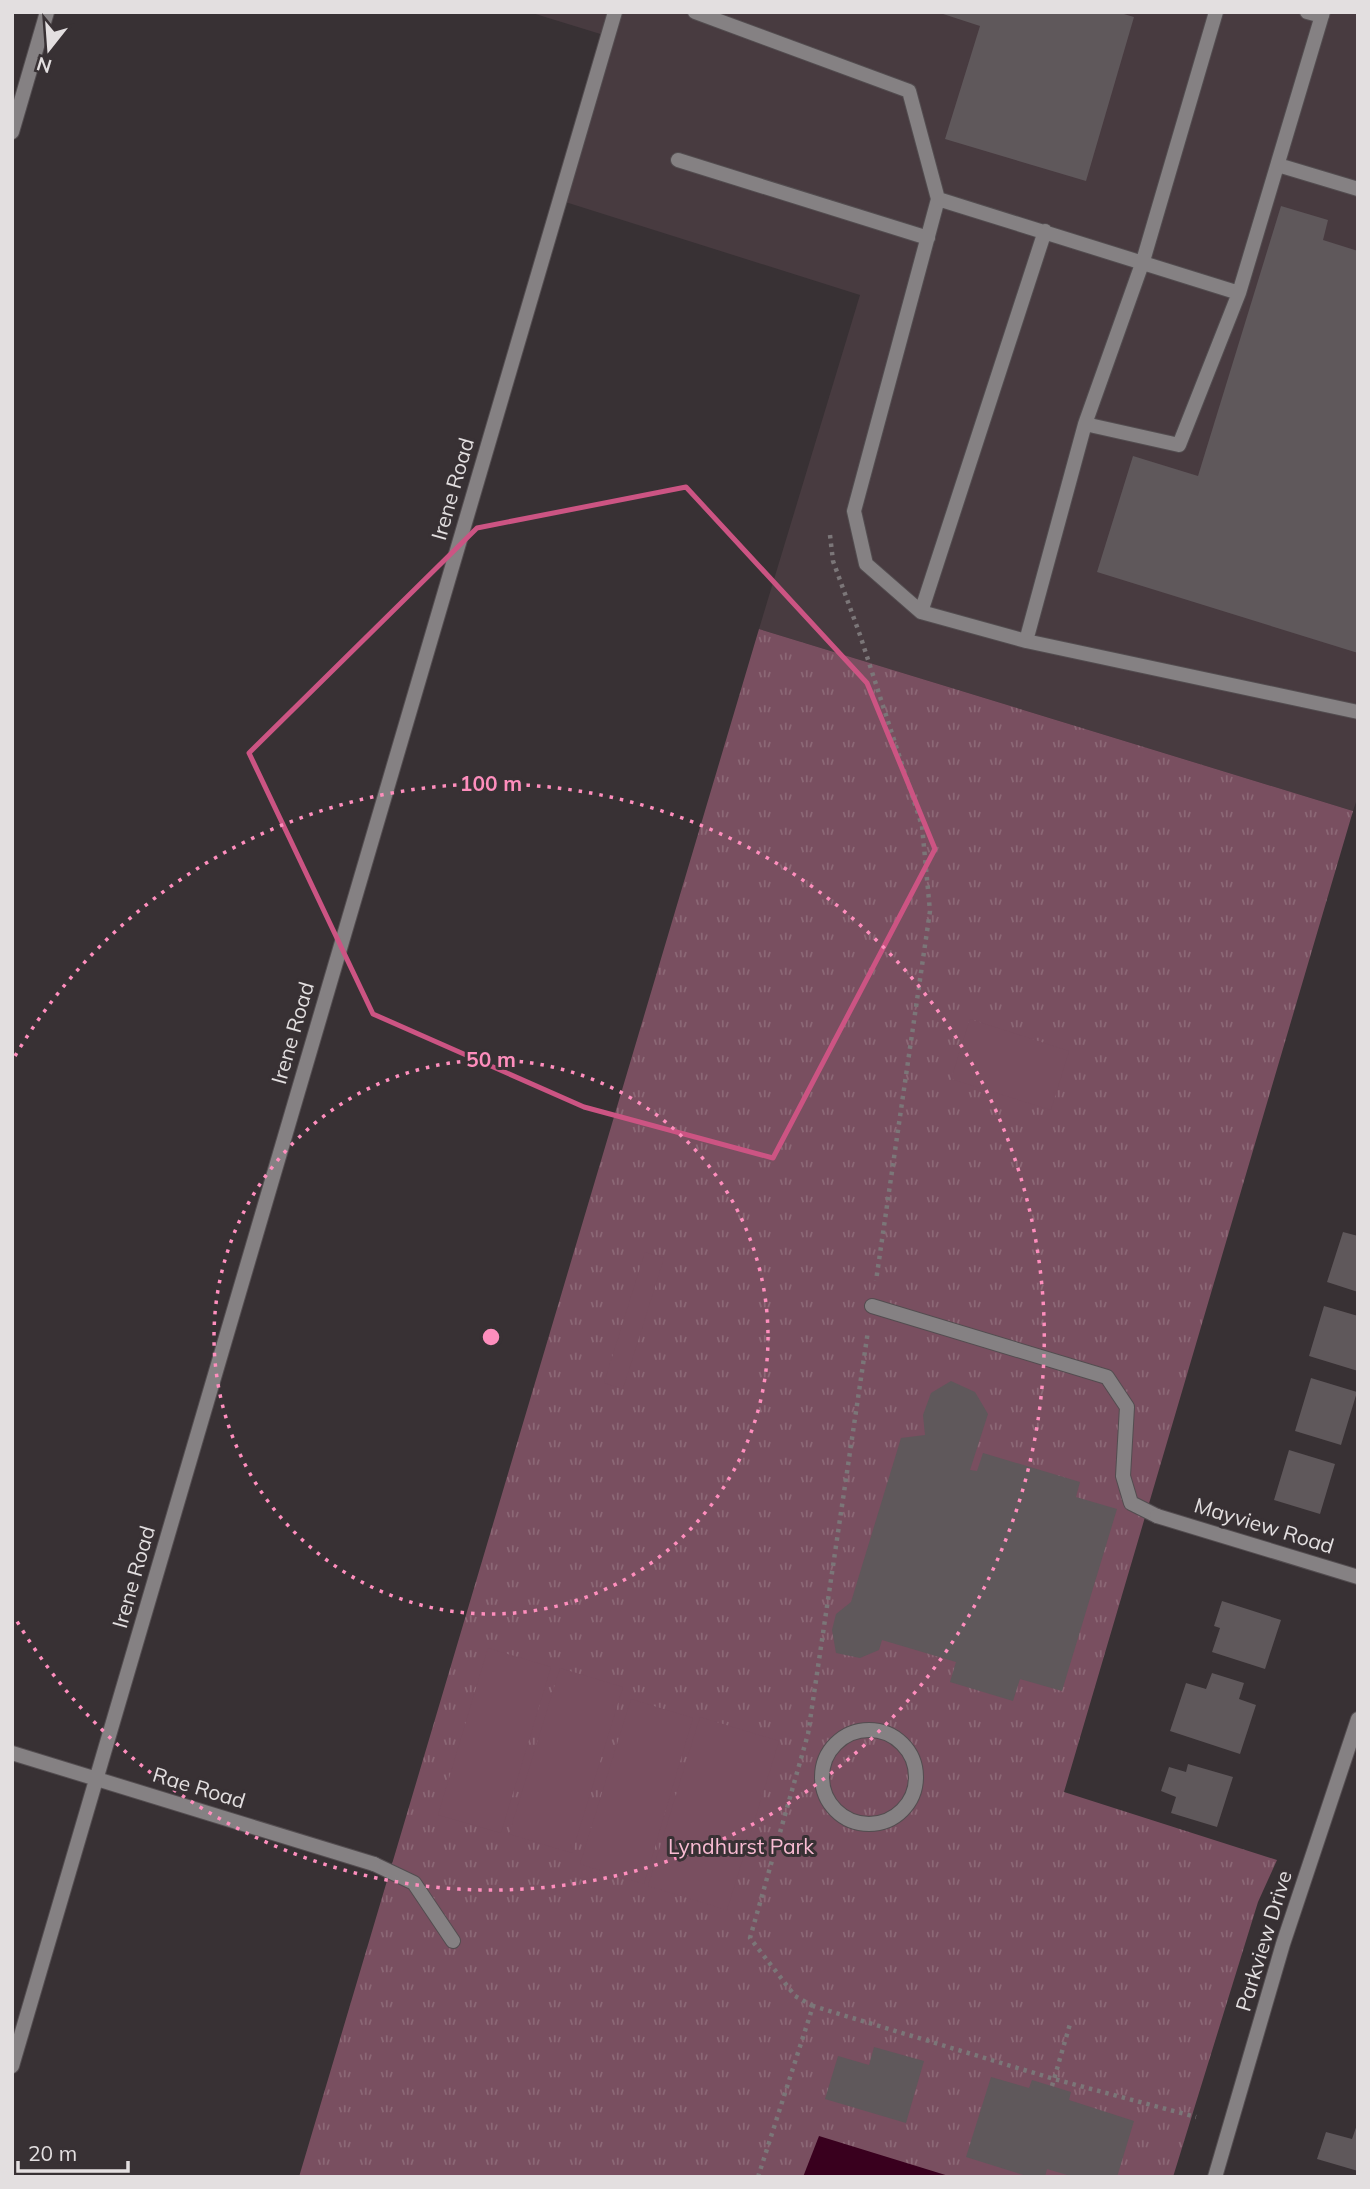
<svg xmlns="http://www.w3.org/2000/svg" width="1370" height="2189" font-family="Mulish,sans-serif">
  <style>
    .built { fill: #483b40 }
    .park { fill: url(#park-tufts) }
    .pitch { fill: #794f60 }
    .water { fill: #39001e }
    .building { fill: #5f585b }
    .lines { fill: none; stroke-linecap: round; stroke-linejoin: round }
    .service-casing { stroke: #534d50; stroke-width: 16 }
    .minor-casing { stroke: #534d50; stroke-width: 16 }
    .path { stroke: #7b7678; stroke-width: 4.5; stroke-dasharray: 3.5 5; stroke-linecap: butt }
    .service { stroke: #858183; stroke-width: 14 }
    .minor { stroke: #858183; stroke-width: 14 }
    .marked { fill: none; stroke: #cc5483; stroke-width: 5; stroke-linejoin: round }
    .ring { fill: none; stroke: #fe8ebd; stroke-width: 3.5; stroke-dasharray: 3.5 7 }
    .labels { text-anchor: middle; stroke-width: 6; stroke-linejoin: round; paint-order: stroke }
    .street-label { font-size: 21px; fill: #e3dfe0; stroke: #383134 }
    .park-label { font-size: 21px; fill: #f9bcd3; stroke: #383134 }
    .centre { fill: #fe8ebd; stroke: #383134; stroke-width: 3.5 }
    .ring-label { font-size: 21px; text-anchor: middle; font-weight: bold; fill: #fe8ebd; stroke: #383134; stroke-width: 6; stroke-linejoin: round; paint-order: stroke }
  </style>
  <defs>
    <pattern id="park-tufts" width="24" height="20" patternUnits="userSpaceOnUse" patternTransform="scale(1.75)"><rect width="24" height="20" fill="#794f60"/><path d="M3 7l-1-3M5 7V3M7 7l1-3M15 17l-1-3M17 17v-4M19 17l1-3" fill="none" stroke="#8c6876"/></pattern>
  </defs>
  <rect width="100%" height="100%" fill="#383134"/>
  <path class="built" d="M 529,12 L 1358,12 L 1358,796 L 1353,811 L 759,629 L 860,295 L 559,200 L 607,36 Z"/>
  <path class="park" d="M 759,629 L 1353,811 L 1064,1792 L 1277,1860 L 1258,1902 L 1173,2177 L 299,2177 Z"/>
  <path class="pitch" d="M 970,1019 L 1069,1051 L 1051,1110 L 951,1079 Z
    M 645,1252 L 664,1258 L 623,1389 L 604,1383 Z
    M 488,1648 L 551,1667 L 501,1833 L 438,1815 Z
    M 560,1668 L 623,1687 L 572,1853 L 509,1834 Z
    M 631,1699 L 693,1718 L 644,1884 L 580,1864 Z
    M 700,1717 L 779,1741 L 727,1910 L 648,1886 Z"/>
  <path class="water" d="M 819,2136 L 952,2177 L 803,2177 Z"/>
  <path class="building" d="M 937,12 L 1117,12 L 1134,17 L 1086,181 L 945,139 L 980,26 Z
    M 1281,206 L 1328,220 L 1323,240 L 1358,251 L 1358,653 L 1097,572 L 1133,456 L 1198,476 Z
    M 1343,1232 L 1358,1236 L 1358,1292 L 1327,1282 Z
    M 1324,1306 L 1358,1316 L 1358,1371 L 1309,1356 Z
    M 1311,1378 L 1357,1392 L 1341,1445 L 1295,1431 Z
    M 951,1381 L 975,1392 L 988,1414 L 970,1470 L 977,1471 L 983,1453 L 1080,1482 L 1076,1497 L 1117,1509 L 1062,1691 L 1020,1679 L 1013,1701 L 950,1682 L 956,1662 L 882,1640 L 879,1650 L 860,1658 L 836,1653 L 832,1630 L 836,1614 L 851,1602 L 901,1438 L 925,1435 L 923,1415 L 931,1393 Z
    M 1289,1450 L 1335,1464 L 1320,1514 L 1274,1500 Z
    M 1222,1601 L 1281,1620 L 1265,1669 L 1212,1652 L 1220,1628 L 1214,1626 Z
    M 1212,1673 L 1244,1683 L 1239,1699 L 1256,1705 L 1240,1754 L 1170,1731 L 1186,1683 L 1206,1689 Z
    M 1188,1764 L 1233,1777 L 1217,1827 L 1171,1813 L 1176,1797 L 1161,1791 L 1169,1767 L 1186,1772 Z
    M 874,2047 L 924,2061 L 906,2123 L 825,2099 L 838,2056 L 869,2065 Z
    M 991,2077 L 1029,2088 L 1032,2080 L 1071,2092 L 1069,2100 L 1134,2121 L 1117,2177 L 1074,2177 L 1047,2169 L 1045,2177 L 1030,2177 L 966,2157 Z
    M 1358,2122 L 1358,2171 L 1317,2159 L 1326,2132 L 1352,2139 Z"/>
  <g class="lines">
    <defs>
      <path id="service" d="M 695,12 L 909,91 L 938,199 L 1239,293 L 1323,12
        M 1216,12 L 1143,261 L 1085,424 L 1179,445 L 1239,293
        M 1307,12 L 1322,16
        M 678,160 L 928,238
        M 1278,165 L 1358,189
        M 938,199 L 854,511 L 866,564 L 921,612 L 1026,641 L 1358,712
        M 921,612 L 1045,231
        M 1026,641 L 1085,424
        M 872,1306 L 1107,1377 L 1127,1407 L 1123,1476 L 1131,1503 L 1157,1516
        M822 1777a47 47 0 1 1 94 0a47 47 0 1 1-94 0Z
        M 374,1864 L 414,1883 L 453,1941"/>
      <path id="minor" d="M 12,132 L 47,12
        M 1157,1516 L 1358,1577
        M 12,1753 L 374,1864
        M 12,2066 L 615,12
        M 1215,2177 L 1283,1944 L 1358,1719"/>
    </defs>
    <use href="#service" class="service-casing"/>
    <use href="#minor" class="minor-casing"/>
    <path class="path" d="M 830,535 L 833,561 L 860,635 L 922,826 L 930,911 L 876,1281
      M 813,2006 L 795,1996 L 750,1938 L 808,1734 L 868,1331
      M 1052,2086 L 1070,2024
      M 758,2177 L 813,2006 L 1054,2079 L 1196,2117"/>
    <use href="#service" class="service"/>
    <use href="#minor" class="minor"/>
  </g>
  <path class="marked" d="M 686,487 L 867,683 L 935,849 L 773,1158 L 584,1107 L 373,1014 L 249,753 L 477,528 Z"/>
  <g class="ring">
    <circle cx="491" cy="1337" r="277"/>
    <path d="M15 1056A553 553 0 1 1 15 1618"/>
  </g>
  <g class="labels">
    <g class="street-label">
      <text transform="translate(453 489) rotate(-74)" y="7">Irene Road</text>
      <text transform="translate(293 1033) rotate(-74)" y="7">Irene Road</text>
      <text transform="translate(1264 1526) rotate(17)" y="7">Mayview Road</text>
      <text transform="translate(134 1577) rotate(-74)" y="7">Irene Road</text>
      <text transform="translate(199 1788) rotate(17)" y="7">Rae Road</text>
      <text transform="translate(1264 1941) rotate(-73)" y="7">Parkview Drive</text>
    </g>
    <g class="park-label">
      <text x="741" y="1854">Lyndhurst Park</text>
    </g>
  </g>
  <circle cx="491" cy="1337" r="10" class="centre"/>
  <g class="ring-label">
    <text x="491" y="791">100 m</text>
    <text x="491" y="1067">50 m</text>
  </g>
  <rect width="1370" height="2189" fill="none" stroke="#e3dfe0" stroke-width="28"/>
  <g transform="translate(49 49) rotate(197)" stroke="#383134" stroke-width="5" paint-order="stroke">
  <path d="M0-5L12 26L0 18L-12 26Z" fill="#e3dfe0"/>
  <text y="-10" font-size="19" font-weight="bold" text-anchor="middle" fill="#e3dfe0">N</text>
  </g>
  <path d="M18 2161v10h110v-10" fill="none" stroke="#e3dfe0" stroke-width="3.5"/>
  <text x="28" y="2161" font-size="21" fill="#e3dfe0" stroke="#383134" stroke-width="5" paint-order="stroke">20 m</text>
</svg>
